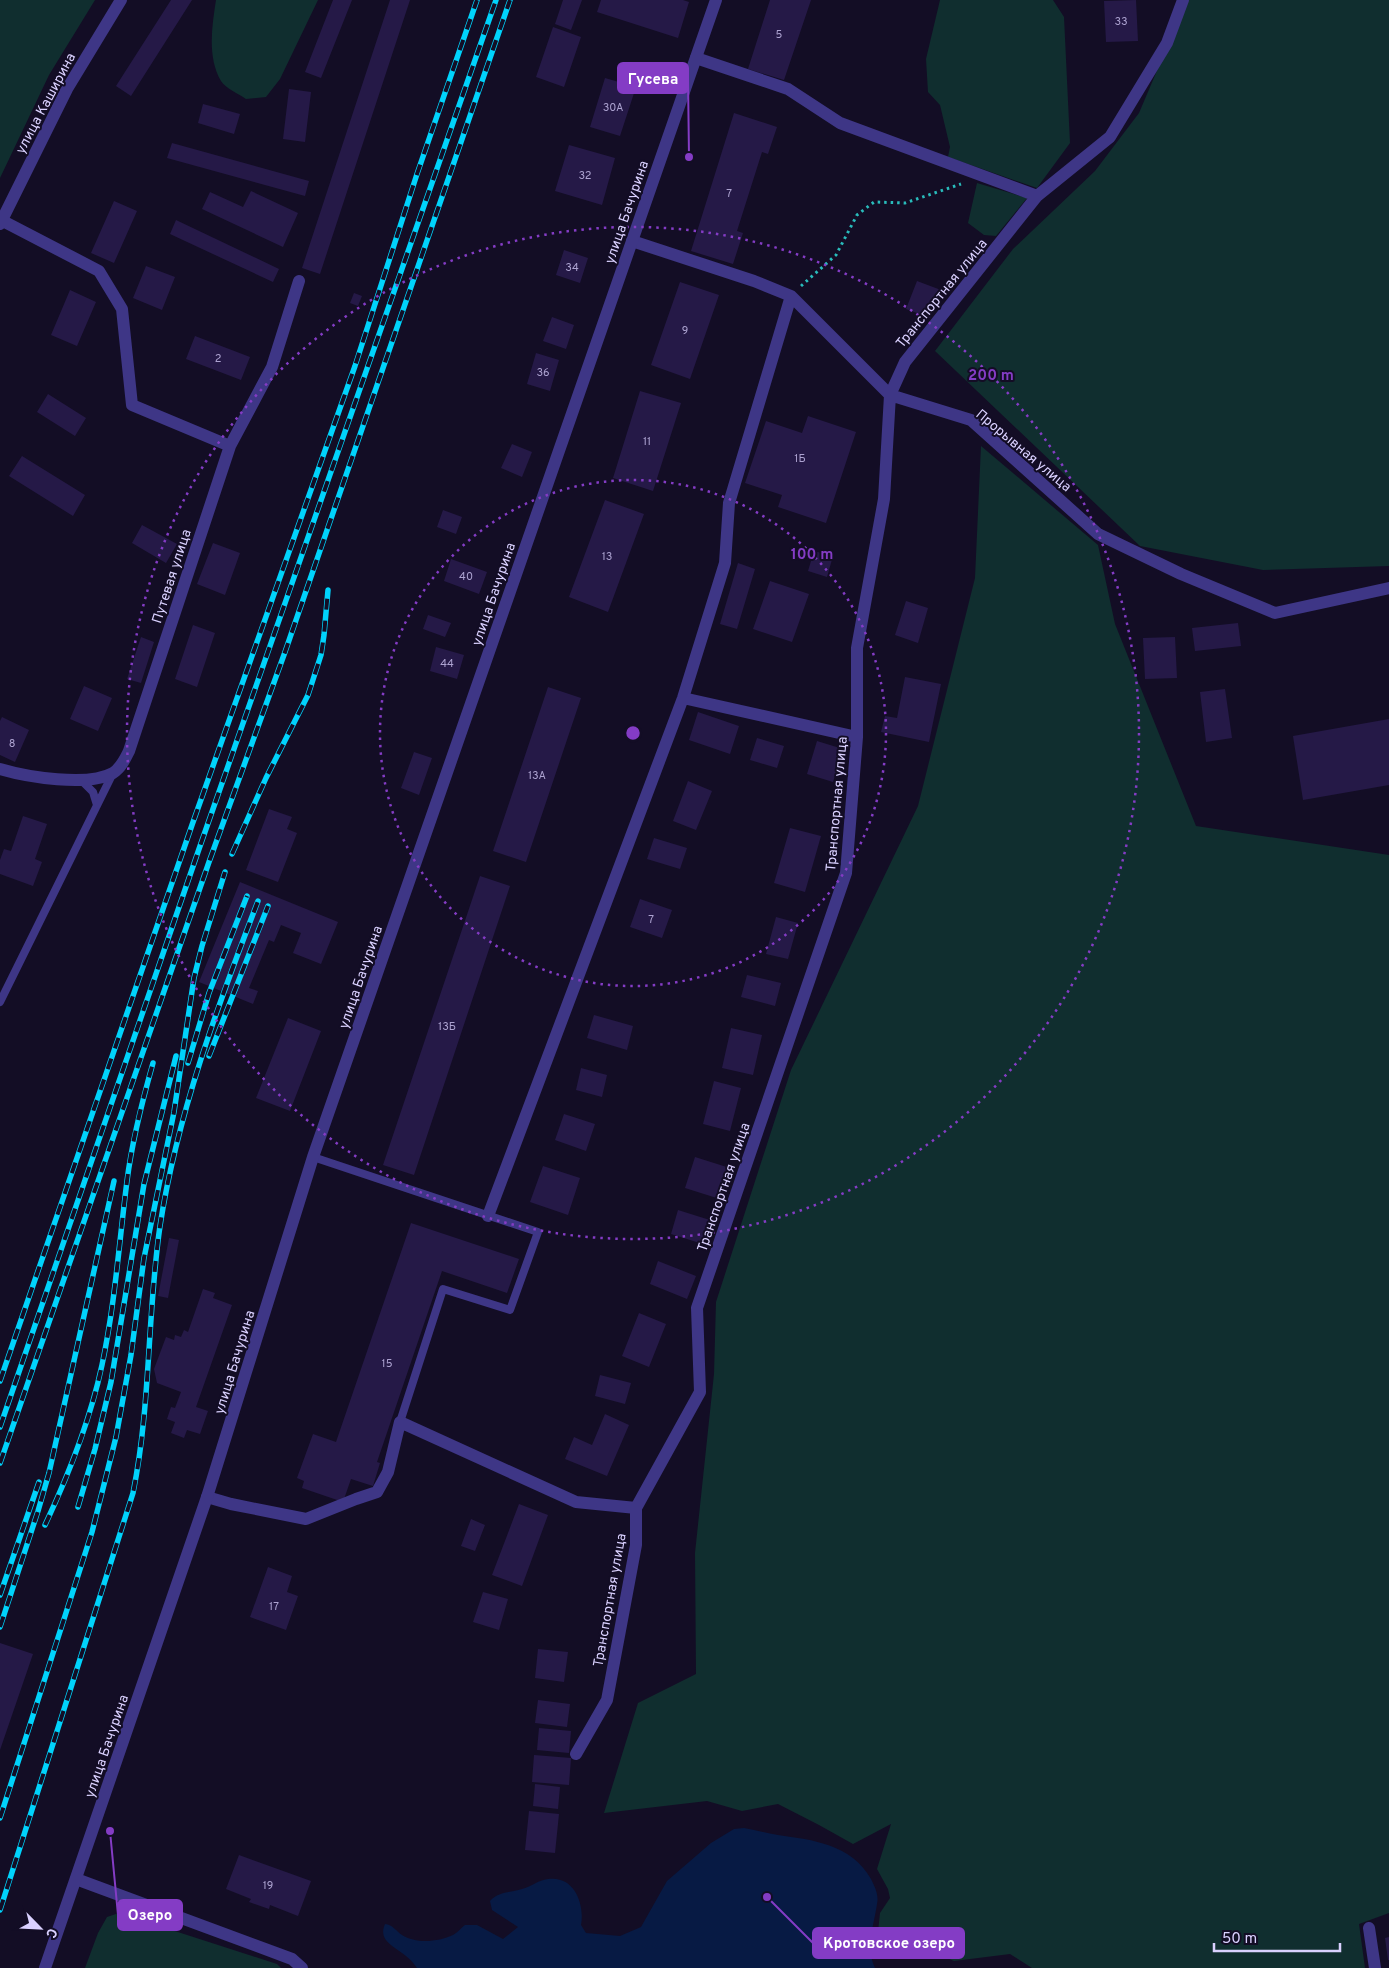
<svg xmlns="http://www.w3.org/2000/svg" width="1389" height="1968" font-family="Overpass,sans-serif">
  <style>
    .green { fill: #102e2f }
    .water { fill: #071a44 }
    .building { fill: #251947 }
    .lines { fill: none; stroke-linecap: round; stroke-linejoin: round }
    .path { stroke: #29bbbb; stroke-width: 3; stroke-dasharray: 2.5 4; stroke-linecap: butt }
    .service { stroke: #3e3686; stroke-width: 8 }
    .minor { stroke: #3e3686; stroke-width: 12 }
    .tertiary { stroke: #3e3686; stroke-width: 12 }
    .rail-casing { stroke: #00d3fc; stroke-width: 5.5 }
    .rail { stroke: #130d25; stroke-width: 4; stroke-dasharray: 11; stroke-linecap: butt }
    .ring { fill: none; stroke: #843cc5; stroke-width: 2.5; stroke-dasharray: 2.5 5 }
    .labels { text-anchor: middle; stroke-width: 4; stroke-linejoin: round; paint-order: stroke }
    .number-label { font-size: 11px; fill: #ada3d1 }
    .street-label { font-size: 14px; fill: #dad1ff; stroke: #130d25 }
    .centre { fill: #843cc5; stroke: #130d25; stroke-width: 2.5 }
    .ring-label { font-size: 15px; text-anchor: middle; font-weight: bold; fill: #843cc5; stroke: #130d25; stroke-width: 4; stroke-linejoin: round; paint-order: stroke }
    .leader { fill: none; stroke: #843cc5; stroke-width: 2 }
    .callout-dot { fill: #843cc5; stroke: #130d25; stroke-width: 2 }
    .callout { fill: #843cc5; stroke: #843cc5; stroke-width: 2 }
    .callout-label { font-size: 15px; text-anchor: middle; font-weight: bold; fill: #fff }
  </style>
  <rect width="100%" height="100%" fill="#130d25"/>
  <path class="green" d="M 0,0 L 95,0 L 49,75 L 0,178 Z
    M 216,0 L 318,0 L 280,79 L 266,97 L 246,99 C 239,94 225,88 221,81 C 207,57 212,26 216,0 Z
    M 940,0 L 1053,0 L 1064,17 L 1070,143 L 1037,188 L 948,157 L 950,147 L 940,105 L 928,92 L 926,59 Z
    M 1187,0 L 1389,0 L 1389,566 L 1263,570 L 1140,546 L 935,351 L 1013,249 L 1095,171 L 1139,113 Z
    M 977,183 L 1027,198 L 996,236 L 984,235 L 968,223 Z
    M 981,446 L 1098,545 L 1115,624 L 1196,826 L 1389,855 L 1389,1913 L 1359,1924 L 1365,1968 L 1032,1968 L 1010,1954 L 954,1961 L 942,1956 L 879,1959 L 876,1951 L 880,1913 L 890,1898 L 888,1889 L 877,1869 L 891,1824 L 853,1844 L 819,1825 L 778,1804 L 742,1811 L 707,1801 L 604,1813 L 638,1703 L 696,1674 L 695,1553 L 714,1374 L 716,1302 L 791,1070 L 918,806 L 975,578 Z
    M 119,1913 L 277,1964 L 281,1968 L 85,1968 L 98,1933 L 107,1917 Z"/>
  <path class="water" d="M 744,1828 C 755,1830 766,1833 778,1835 C 813,1840 851,1844 871,1879 C 875,1887 879,1895 877,1904 C 874,1925 865,1948 875,1968 L 417,1968 C 413,1962 408,1957 402,1953 C 392,1945 378,1940 385,1924 C 393,1925 396,1931 402,1935 C 416,1944 438,1942 453,1935 C 457,1933 461,1928 465,1925 L 477,1925 L 503,1939 L 518,1927 L 492,1910 L 490,1901 C 499,1891 510,1893 522,1889 C 531,1887 538,1880 548,1879 C 574,1875 585,1904 581,1925 L 586,1933 L 620,1936 L 641,1927 L 667,1881 L 711,1843 L 734,1829 Z"/>
  <path class="building" d="M 171,0 L 192,0 L 131,96 L 116,86 Z
    M 333,0 L 352,0 L 321,78 L 305,72 Z
    M 390,0 L 410,0 L 320,274 L 302,268 Z
    M 563,0 L 582,0 L 571,30 L 555,24 Z
    M 601,0 L 683,0 L 689,2 L 678,38 L 597,12 Z
    M 770,0 L 811,0 L 784,80 L 748,69 Z
    M 1136,0 L 1138,41 L 1106,42 L 1104,1 Z
    M 553,27 L 581,37 L 564,87 L 536,77 Z
    M 605,78 L 636,87 L 620,136 L 590,127 Z
    M 289,89 L 311,92 L 305,142 L 283,139 Z
    M 203,104 L 240,114 L 234,134 L 198,123 Z
    M 734,113 L 777,127 L 768,154 L 762,152 L 737,231 L 743,233 L 733,264 L 691,251 Z
    M 172,143 L 309,181 L 305,196 L 167,158 Z
    M 569,145 L 615,158 L 602,205 L 555,191 Z
    M 251,191 L 298,213 L 283,247 L 202,209 L 210,192 L 243,207 Z
    M 114,201 L 137,211 L 114,263 L 91,253 Z
    M 176,220 L 279,269 L 273,282 L 170,234 Z
    M 564,250 L 588,258 L 580,283 L 556,275 Z
    M 146,266 L 175,277 L 162,310 L 133,298 Z
    M 917,281 L 941,290 L 930,318 L 906,309 Z
    M 680,282 L 719,295 L 690,379 L 651,365 Z
    M 70,290 L 96,302 L 77,346 L 51,335 Z
    M 354,293 L 362,296 L 358,306 L 350,303 Z
    M 552,317 L 574,325 L 566,349 L 543,341 Z
    M 195,336 L 250,357 L 241,380 L 186,359 Z
    M 536,353 L 559,360 L 550,391 L 527,384 Z
    M 640,391 L 681,403 L 653,491 L 613,478 Z
    M 48,394 L 86,418 L 75,436 L 37,412 Z
    M 808,416 L 856,432 L 826,523 L 778,507 L 782,495 L 745,483 L 766,421 L 802,433 Z
    M 512,444 L 532,452 L 522,477 L 501,468 Z
    M 22,456 L 85,495 L 73,516 L 9,476 Z
    M 605,500 L 644,514 L 608,612 L 569,597 Z
    M 443,510 L 462,517 L 456,534 L 437,527 Z
    M 142,525 L 177,544 L 166,563 L 132,543 Z
    M 213,543 L 240,553 L 225,595 L 197,584 Z
    M 814,551 L 833,556 L 827,577 L 808,571 Z
    M 451,559 L 487,572 L 479,594 L 444,581 Z
    M 738,563 L 755,569 L 737,629 L 720,624 Z
    M 770,581 L 809,594 L 792,642 L 753,629 Z
    M 906,601 L 928,608 L 918,643 L 895,635 Z
    M 428,615 L 451,623 L 445,637 L 423,629 Z
    M 1238,623 L 1241,646 L 1195,651 L 1192,628 Z
    M 193,625 L 215,633 L 197,687 L 175,679 Z
    M 141,637 L 154,642 L 141,683 L 127,679 Z
    M 1175,637 L 1177,678 L 1145,679 L 1143,638 Z
    M 436,647 L 464,655 L 457,679 L 430,671 Z
    M 905,677 L 941,684 L 929,742 L 881,732 L 885,716 L 897,718 Z
    M 84,686 L 112,698 L 98,731 L 70,719 Z
    M 548,687 L 581,698 L 526,862 L 493,851 Z
    M 1225,689 L 1232,738 L 1206,742 L 1200,692 Z
    M 698,712 L 739,726 L 730,754 L 689,740 Z
    M 2,717 L 29,730 L 15,762 L 0,755 L 0,721 Z
    M 1389,719 L 1389,785 L 1303,800 L 1293,736 Z
    M 757,738 L 784,746 L 777,768 L 750,760 Z
    M 817,741 L 843,749 L 833,782 L 807,774 Z
    M 414,752 L 432,758 L 419,795 L 401,788 Z
    M 688,781 L 712,791 L 696,830 L 673,821 Z
    M 269,809 L 292,817 L 287,829 L 297,833 L 278,882 L 246,870 Z
    M 23,816 L 47,824 L 35,859 L 42,862 L 33,886 L 0,874 L 0,860 L 4,849 L 11,851 Z
    M 790,828 L 821,836 L 805,892 L 774,883 Z
    M 654,838 L 687,848 L 680,869 L 647,859 Z
    M 480,876 L 510,886 L 414,1175 L 383,1165 Z
    M 240,882 L 338,922 L 321,964 L 293,953 L 301,933 L 281,925 L 274,942 L 269,940 L 249,988 L 258,991 L 253,1004 L 199,982 Z
    M 640,899 L 672,910 L 662,938 L 630,927 Z
    M 776,917 L 798,923 L 788,959 L 766,954 Z
    M 747,975 L 781,983 L 775,1006 L 741,997 Z
    M 594,1015 L 633,1026 L 627,1050 L 587,1038 Z
    M 288,1018 L 321,1031 L 290,1111 L 256,1098 Z
    M 731,1028 L 762,1035 L 753,1075 L 722,1068 Z
    M 581,1068 L 607,1075 L 602,1097 L 576,1090 Z
    M 714,1081 L 741,1088 L 730,1131 L 703,1124 Z
    M 564,1114 L 595,1124 L 586,1151 L 555,1140 Z
    M 695,1157 L 733,1169 L 723,1200 L 685,1188 Z
    M 543,1166 L 580,1178 L 568,1215 L 530,1202 Z
    M 678,1210 L 713,1221 L 706,1245 L 671,1234 Z
    M 411,1223 L 519,1259 L 507,1293 L 442,1271 L 377,1462 L 380,1463 L 373,1486 L 351,1479 L 343,1502 L 302,1488 L 304,1481 L 297,1478 L 313,1434 L 336,1442 Z
    M 169,1238 L 179,1240 L 168,1298 L 158,1296 Z
    M 658,1261 L 696,1276 L 687,1299 L 650,1284 Z
    M 203,1289 L 215,1293 L 213,1298 L 232,1305 L 196,1407 L 208,1411 L 200,1434 L 187,1430 L 184,1438 L 171,1433 L 175,1422 L 167,1419 L 171,1407 L 175,1408 L 181,1392 L 157,1383 L 154,1369 L 166,1337 L 174,1340 L 175,1335 L 181,1337 L 184,1330 L 188,1332 Z
    M 639,1313 L 666,1324 L 649,1367 L 622,1356 Z
    M 600,1375 L 631,1383 L 625,1404 L 595,1396 Z
    M 605,1414 L 629,1425 L 607,1476 L 565,1459 L 574,1437 L 592,1445 Z
    M 519,1504 L 548,1515 L 522,1586 L 492,1575 Z
    M 471,1519 L 485,1525 L 475,1551 L 461,1546 Z
    M 268,1567 L 292,1576 L 287,1592 L 298,1596 L 286,1630 L 250,1617 Z
    M 483,1592 L 508,1599 L 499,1630 L 473,1622 Z
    M 0,1643 L 33,1654 L 0,1750 Z
    M 538,1649 L 568,1652 L 564,1682 L 535,1678 Z
    M 538,1700 L 570,1704 L 567,1727 L 535,1723 Z
    M 539,1728 L 571,1731 L 569,1753 L 537,1750 Z
    M 534,1755 L 571,1758 L 569,1785 L 532,1782 Z
    M 535,1784 L 560,1787 L 558,1809 L 533,1806 Z
    M 529,1811 L 559,1814 L 555,1853 L 525,1850 Z
    M 239,1855 L 311,1881 L 298,1916 L 270,1905 L 269,1909 L 249,1902 L 251,1899 L 226,1889 Z
    M 1389,1937 L 1389,1960 L 1388,1960 L 1385,1938 Z"/>
  <g class="lines">
    <path class="path" d="M 801,286 L 836,255 L 857,215 L 874,202 L 905,203 L 961,184"/>
    <path class="service" d="M 81,780 L 93,792 L 97,805
      M 0,1002 L 113,773
      M 313,1157 L 538,1232 L 510,1310 L 443,1289 L 400,1422"/>
    <path class="minor" d="M 696,58 L 788,89 L 840,123 L 1037,196
      M 1,220 L 99,271 L 122,309 L 132,405 L 230,446
      M 0,224 L 67,89 L 121,0
      M 632,241 L 754,281 L 791,296 L 890,395 L 971,420 L 1098,534 L 1181,574 L 1275,613 L 1389,588
      M 683,698 L 857,737
      M 0,769 C 27,777 88,787 113,773 C 121,768 125,759 129,751 L 230,446 L 272,367 L 299,281
      M 488,1216 L 683,698 L 725,563 L 729,503 L 791,296
      M 207,1497 L 231,1504 L 306,1519 L 356,1499 L 377,1492 L 388,1472 L 400,1422 L 576,1502 L 636,1508
      M 576,1754 L 607,1700 L 636,1545 L 636,1508 L 700,1392 L 697,1308 L 846,873 L 857,737 L 857,648 L 884,499 L 890,395 L 905,362 L 1037,196 L 1110,137 L 1167,43 L 1183,0
      M 76,1879 L 292,1959 L 302,1968
      M 1369,1928 L 1375,1968"/>
    <path class="tertiary" d="M 45,1968 L 207,1497 L 313,1157 L 716,0"/>
    <defs>
      <path id="rail" d="M 232,854 L 266,778 L 308,695 L 321,655 L 324,635 L 328,590
        M 209,1056 L 268,906
        M 188,1063 L 209,993 L 247,896
        M 0,1381 L 192,825 L 355,366 L 417,174 L 477,0
        M 0,1427 L 199,849 L 496,0
        M 0,1463 L 209,862 L 285,652 L 510,0
        M 78,1507 L 95,1449 L 111,1382 L 144,1184 L 176,1056
        M 45,1525 C 69,1474 90,1421 102,1365 C 115,1304 119,1243 127,1181 C 132,1141 142,1102 153,1063
        M 0,1595 L 39,1482
        M 0,1627 L 38,1511 L 49,1473 L 114,1181
        M 0,1818 L 92,1532 L 116,1437 L 131,1355 L 144,1258 L 174,1112 L 194,978 L 202,946 L 225,872
        M 0,1910 L 133,1493 C 151,1405 147,1315 160,1226 C 177,1115 218,1005 258,901"/>
    </defs>
    <use href="#rail" class="rail-casing"/>
    <use href="#rail" class="rail"/>
  </g>
  <g class="ring">
    <circle cx="633" cy="733" r="253"/>
    <circle cx="633" cy="733" r="506"/>
  </g>
  <g class="labels">
    <g class="number-label">
      <text x="1121" y="25">33</text>
      <text x="779" y="38">5</text>
      <text x="613" y="111">30А</text>
      <text x="585" y="179">32</text>
      <text x="729" y="197">7</text>
      <text x="572" y="271">34</text>
      <text x="685" y="334">9</text>
      <text x="218" y="362">2</text>
      <text x="543" y="376">36</text>
      <text x="647" y="445">11</text>
      <text x="800" y="462">1Б</text>
      <text x="607" y="560">13</text>
      <text x="466" y="580">40</text>
      <text x="447" y="667">44</text>
      <text x="12" y="747">8</text>
      <text x="537" y="779">13А</text>
      <text x="651" y="923">7</text>
      <text x="447" y="1030">13Б</text>
      <text x="387" y="1367">15</text>
      <text x="274" y="1610">17</text>
      <text x="268" y="1889">19</text>
    </g>
    <g class="street-label">
      <text transform="translate(45 103) rotate(-62)" y="5">улица Каширина</text>
      <text transform="translate(626 212) rotate(-71)" y="5">улица Бачурина</text>
      <text transform="translate(941 293) rotate(-51)" y="5">Транспортная улица</text>
      <text transform="translate(1024 450) rotate(40)" y="5">Прорывная улица</text>
      <text transform="translate(171 576) rotate(-72)" y="5">Путевая улица</text>
      <text transform="translate(493 594) rotate(-71)" y="5">улица Бачурина</text>
      <text transform="translate(836 804) rotate(-85)" y="5">Транспортная улица</text>
      <text transform="translate(360 977) rotate(-71)" y="5">улица Бачурина</text>
      <text transform="translate(723 1187) rotate(-71)" y="5">Транспортная улица</text>
      <text transform="translate(234 1362) rotate(-73)" y="5">улица Бачурина</text>
      <text transform="translate(609 1600) rotate(-80)" y="5">Транспортная улица</text>
      <text transform="translate(106 1746) rotate(-71)" y="5">улица Бачурина</text>
    </g>
  </g>
  <circle cx="633" cy="733" r="8" class="centre"/>
  <g class="ring-label">
    <text x="991" y="380">200 m</text>
    <text x="812" y="559">100 m</text>
  </g>
  <path class="leader" d="M689 157L688 78M110 1831L118 1915M767 1897L813 1943"/>
  <g class="callout-dot">
    <circle cx="689" cy="157" r="5"/>
    <circle cx="110" cy="1831" r="5"/>
    <circle cx="767" cy="1897" r="5"/>
  </g>
  <g class="callout">
    <rect x="618" y="63" width="70" height="30" rx="5"/>
    <rect x="118" y="1900" width="64" height="30" rx="5"/>
    <rect x="813" y="1928" width="151" height="30" rx="5"/>
  </g>
  <g class="callout-label">
    <text x="653" y="84">Гусева</text>
    <text x="150" y="1920">Озеро</text>
    <text x="889" y="1948">Кротовское озеро</text>
  </g>
  <g transform="translate(40 1928) rotate(114)" stroke="#130d25" stroke-width="4" paint-order="stroke">
  <path d="M0-4L9 19L0 12L-9 19Z" fill="#dad1ff"/>
  <text y="-8" font-size="14" font-weight="bold" text-anchor="middle" fill="#dad1ff">С</text>
  </g>
  <path d="M1214 1943v8h126v-8" fill="none" stroke="#dad1ff" stroke-width="2.5"/>
  <text x="1222" y="1943" font-size="15" fill="#dad1ff" stroke="#130d25" stroke-width="4" paint-order="stroke">50 m</text>
</svg>
